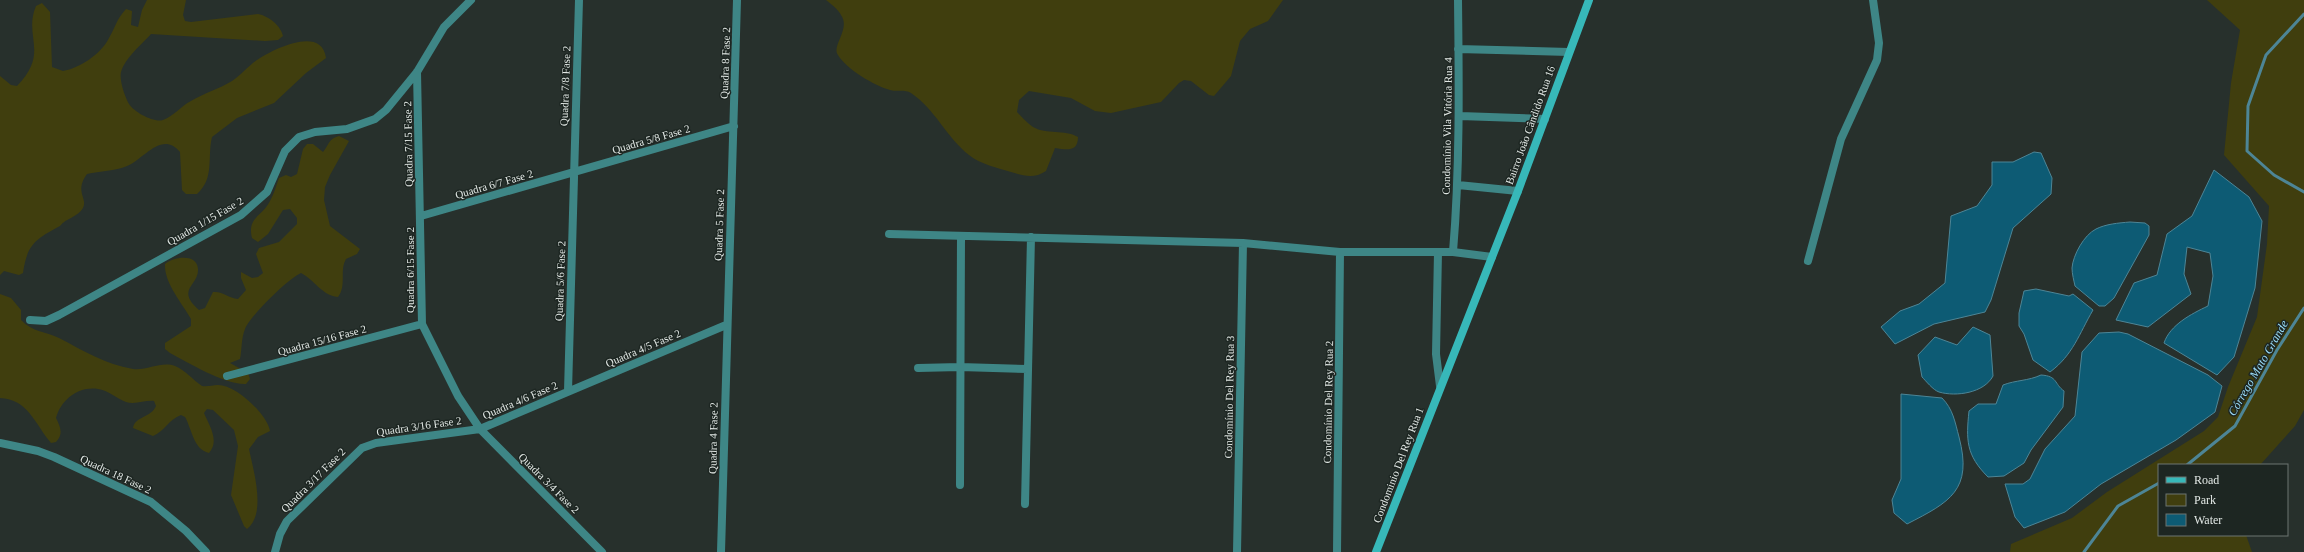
<svg xmlns="http://www.w3.org/2000/svg" width="2304" height="552" font-family="Georgia,serif">
  <style>
    .green { fill: #403e0e }
    .water { fill: #0d5b74; stroke: #4d8596 }
    .lines { fill: none; stroke-linecap: round; stroke-linejoin: round }
    .stream { stroke: #4d8596; stroke-width: 3 }
    .street { stroke: #3e8686; stroke-width: 8 }
    .secondary { stroke: #37b8b9; stroke-width: 8 }
    .labels { text-anchor: middle; stroke-width: 3; stroke-linejoin: round; paint-order: stroke }
    .street-label { font-size: 11px; fill: #e2e8e5; stroke: #1d2622 }
    .water-label { font-size: 12px; font-style: italic; fill: #99dcf8; stroke: #1d2622 }
  </style>
  <rect width="100%" height="100%" fill="#27302c"/>
  <path class="green" d="M 147,0 L 186,0 L 183,15 L 185,21 L 191,22 L 258,14 C 269,16 281,26 283,36 L 278,40 L 265,41 L 151,34 C 142,44 125,58 121,72 C 119,80 125,97 129,104 C 134,112 154,123 163,120 C 174,116 181,106 191,101 C 204,93 219,89 232,81 C 241,75 248,66 257,60 C 273,49 322,25 326,58 L 306,73 L 274,103 L 237,118 L 212,137 C 207,157 215,178 197,194 L 186,194 L 182,190 L 180,152 C 162,130 144,159 127,166 C 115,171 100,171 87,174 C 74,192 88,198 83,208 C 78,217 66,218 60,226 C 36,239 27,244 23,273 L 19,275 L 4,271 L 0,275 L 0,76 L 11,85 L 17,86 C 50,52 23,37 36,6 L 42,3 L 50,12 L 52,67 L 63,71 C 80,68 101,54 109,38 C 116,26 116,20 126,9 L 132,11 L 131,25 L 138,27 L 142,10 Z
    M 826,0 L 1283,0 L 1268,21 L 1250,29 L 1240,41 L 1231,76 L 1214,96 L 1209,95 L 1191,81 L 1184,80 L 1179,83 L 1161,102 L 1111,113 L 1095,111 L 1071,98 L 1029,91 L 1019,100 L 1017,112 C 1021,116 1027,123 1033,127 C 1047,135 1064,129 1078,137 C 1078,152 1067,150 1055,148 L 1046,171 C 1034,179 1024,176 1011,172 C 998,168 980,164 969,155 C 947,138 935,109 911,93 C 905,89 897,92 890,90 C 875,86 846,69 838,55 C 831,46 851,29 841,15 C 838,9 831,4 826,0 Z
    M 2207,0 L 2304,0 L 2304,410 L 2295,426 L 2260,465 L 2159,465 L 2159,535 L 2246,535 L 2252,552 L 2010,552 L 2011,544 L 2072,518 L 2107,492 L 2204,431 L 2218,417 L 2228,387 L 2257,317 L 2267,244 L 2269,206 L 2224,155 L 2231,83 L 2240,30 Z
    M 339,136 L 349,141 L 330,175 L 325,187 L 324,200 L 330,226 L 360,249 L 357,254 L 346,259 C 339,271 347,285 338,297 C 321,295 315,280 301,273 C 289,278 250,316 245,329 C 241,339 242,349 240,359 L 230,363 L 248,373 L 250,379 L 246,384 C 225,385 189,363 170,353 L 165,349 L 165,343 L 191,326 L 191,319 C 182,303 164,283 165,264 C 173,257 197,253 198,269 C 199,286 175,289 199,310 L 205,308 L 213,292 C 223,291 228,298 238,299 L 246,290 L 241,278 L 241,272 L 252,278 L 258,277 L 263,273 L 256,254 L 259,248 L 279,242 L 297,224 L 297,218 L 290,209 L 283,210 L 268,234 L 258,242 L 252,238 C 247,217 262,217 270,201 C 274,194 276,186 279,178 L 286,175 L 291,177 L 297,174 L 303,149 L 307,144 L 313,144 L 323,152 C 329,145 328,139 339,136 Z
    M 0,294 L 11,298 L 21,310 L 21,320 C 32,332 47,332 59,338 C 84,351 105,364 133,369 C 147,371 161,361 175,366 C 185,370 193,380 202,386 C 208,387 212,385 218,385 C 236,385 267,414 270,431 L 258,437 L 249,449 C 253,469 267,514 247,529 L 244,526 L 231,495 L 238,446 L 234,430 L 213,410 L 207,409 L 204,413 C 209,425 220,441 209,453 C 193,449 192,429 185,417 L 181,415 C 169,419 164,432 153,436 L 133,428 C 135,416 151,418 156,406 L 154,401 C 145,400 135,405 126,402 C 117,399 108,390 98,389 C 78,386 61,400 56,418 C 60,426 64,434 56,442 L 51,443 C 35,424 28,399 0,398 Z"/>
  <path class="water" d="M 2034,152 L 2041,153 L 2052,178 L 2051,194 L 2013,228 L 1991,300 L 1985,312 L 1934,324 L 1895,344 L 1881,327 L 1900,311 L 1919,304 L 1945,283 L 1951,216 L 1977,206 L 1992,185 L 1992,162 L 2013,162 Z
    M 2214,170 L 2249,197 L 2262,221 L 2255,288 L 2234,357 L 2217,375 L 2164,343 C 2170,325 2191,314 2208,306 L 2213,276 L 2210,253 L 2187,247 L 2184,274 L 2191,294 L 2148,327 L 2116,320 L 2134,283 L 2157,275 L 2167,234 L 2192,216 Z
    M 2130,222 L 2145,223 L 2149,226 L 2149,235 L 2114,298 L 2105,306 L 2099,306 L 2075,286 C 2074,281 2072,274 2072,268 C 2073,255 2084,235 2096,229 C 2106,224 2118,223 2130,222 Z
    M 2036,289 L 2069,296 L 2073,294 L 2093,310 C 2079,334 2073,355 2050,372 L 2033,360 L 2024,334 L 2019,326 L 2019,313 L 2024,291 Z
    M 1973,327 L 1990,335 L 1993,376 C 1984,393 1956,397 1939,392 C 1933,390 1926,381 1922,377 L 1918,355 L 1935,337 L 1957,345 Z
    M 2119,332 L 2128,334 L 2208,375 L 2222,386 L 2215,412 L 2176,440 L 2101,484 L 2065,512 L 2024,528 L 2015,517 L 2005,484 L 2023,484 L 2030,479 L 2045,449 L 2075,416 L 2082,352 L 2099,333 Z
    M 2041,375 C 2058,376 2054,384 2064,391 L 2063,407 L 2031,450 L 2024,463 L 2004,476 L 1988,477 C 1966,455 1966,440 1969,411 L 1978,404 L 1996,404 L 2003,385 C 2016,380 2028,381 2041,375 Z
    M 1901,394 L 1942,398 C 1953,409 1955,422 1959,437 C 1973,490 1950,502 1907,524 L 1894,513 L 1892,500 L 1901,479 Z"/>
  <g class="lines">
    <path class="stream" d="M 2304,14 L 2266,55 L 2248,106 L 2247,151 L 2274,175 L 2304,192
      M 2187,465 L 2235,426 L 2277,350 L 2304,308
      M 2084,552 L 2118,506 L 2159,483"/>
    <path class="street" d="M 1458,49 L 1569,52
      M 417,72 L 422,324 L 458,396 L 480,429 L 602,552
      M 1460,116 L 1545,119
      M 1458,185 L 1518,191
      M 421,216 L 734,126
      M 889,234 L 1243,243 L 1340,252 L 1453,252 L 1492,257
      M 1438,252 L 1436,354 L 1440,386
      M 1453,252 C 1460,168 1459,85 1458,0
      M 1808,261 L 1841,139 L 1877,60 L 1879,43 L 1873,0
      M 30,320 L 46,321 L 59,315 L 241,215 L 267,192 L 285,151 L 299,137 L 315,132 L 347,129 L 375,119 L 386,110 L 417,72 L 444,27 L 471,0
      M 918,368 L 960,367 L 1028,369
      M 227,376 L 422,324
      M 568,391 L 579,0
      M 0,443 L 38,451 L 54,457 L 151,502 L 186,531 L 206,552
      M 960,485 L 961,236
      M 1025,504 L 1031,237
      M 275,552 L 280,534 L 287,521 L 362,448 L 376,443 L 480,429 L 726,325
      M 721,552 L 737,0
      M 1237,552 L 1243,243
      M 1337,552 L 1340,252"/>
    <path class="secondary" d="M 1376,552 L 1518,191 L 1589,0"/>
  </g>
  <g class="labels">
    <g class="street-label">
      <text transform="translate(725 63) rotate(-88)" y="4">Quadra 8 Fase 2</text>
      <text transform="translate(565 86) rotate(-88)" y="4">Quadra 7/8 Fase 2</text>
      <text transform="translate(1530 125) rotate(-70)" y="4">Bairro João Cândido Rua 16</text>
      <text transform="translate(1447 126) rotate(-89)" y="4">Condomínio Vila Vitória Rua 4</text>
      <text transform="translate(651 139) rotate(-16)" y="4">Quadra 5/8 Fase 2</text>
      <text transform="translate(408 144) rotate(-91)" y="4">Quadra 7/15 Fase 2</text>
      <text transform="translate(494 184) rotate(-16)" y="4">Quadra 6/7 Fase 2</text>
      <text transform="translate(205 221) rotate(-30)" y="4">Quadra 1/15 Fase 2</text>
      <text transform="translate(719 225) rotate(-88)" y="4">Quadra 5 Fase 2</text>
      <text transform="translate(410 270) rotate(-90)" y="4">Quadra 6/15 Fase 2</text>
      <text transform="translate(560 281) rotate(-88)" y="4">Quadra 5/6 Fase 2</text>
      <text transform="translate(322 340) rotate(-15)" y="4">Quadra 15/16 Fase 2</text>
      <text transform="translate(643 348) rotate(-23)" y="4">Quadra 4/5 Fase 2</text>
      <text transform="translate(1229 397) rotate(-89)" y="4">Condomínio Del Rey Rua 3</text>
      <text transform="translate(520 400) rotate(-23)" y="4">Quadra 4/6 Fase 2</text>
      <text transform="translate(1328 402) rotate(-89)" y="4">Condomínio Del Rey Rua 2</text>
      <text transform="translate(419 426) rotate(-8)" y="4">Quadra 3/16 Fase 2</text>
      <text transform="translate(713 438) rotate(-89)" y="4">Quadra 4 Fase 2</text>
      <text transform="translate(1398 465) rotate(-69)" y="4">Condominio Del Rey Rua 1</text>
      <text transform="translate(116 474) rotate(25)" y="4">Quadra 18 Fase 2</text>
      <text transform="translate(313 480) rotate(-45)" y="4">Quadra 3/17 Fase 2</text>
      <text transform="translate(549 483) rotate(45)" y="4">Quadra 3/4 Fase 2</text>
    </g>
    <g class="water-label">
      <text transform="translate(2258 368) rotate(-60)" y="4">Córrego Mato Grande</text>
    </g>
  </g>
  <rect x="2158" y="464" width="130" height="72" fill="#1d2622" stroke="#6c7470"/>
  <rect x="2166" y="477" width="20" height="6" fill="#37b8b9" stroke="#6c7470"/>
  <text x="2194" y="484" font-size="12" fill="#e2e8e5">Road</text>
  <rect x="2166" y="494" width="20" height="12" fill="#403e0e" stroke="#6c7470"/>
  <text x="2194" y="504" font-size="12" fill="#e2e8e5">Park</text>
  <rect x="2166" y="514" width="20" height="12" fill="#0d5b74" stroke="#6c7470"/>
  <text x="2194" y="524" font-size="12" fill="#e2e8e5">Water</text>
</svg>
